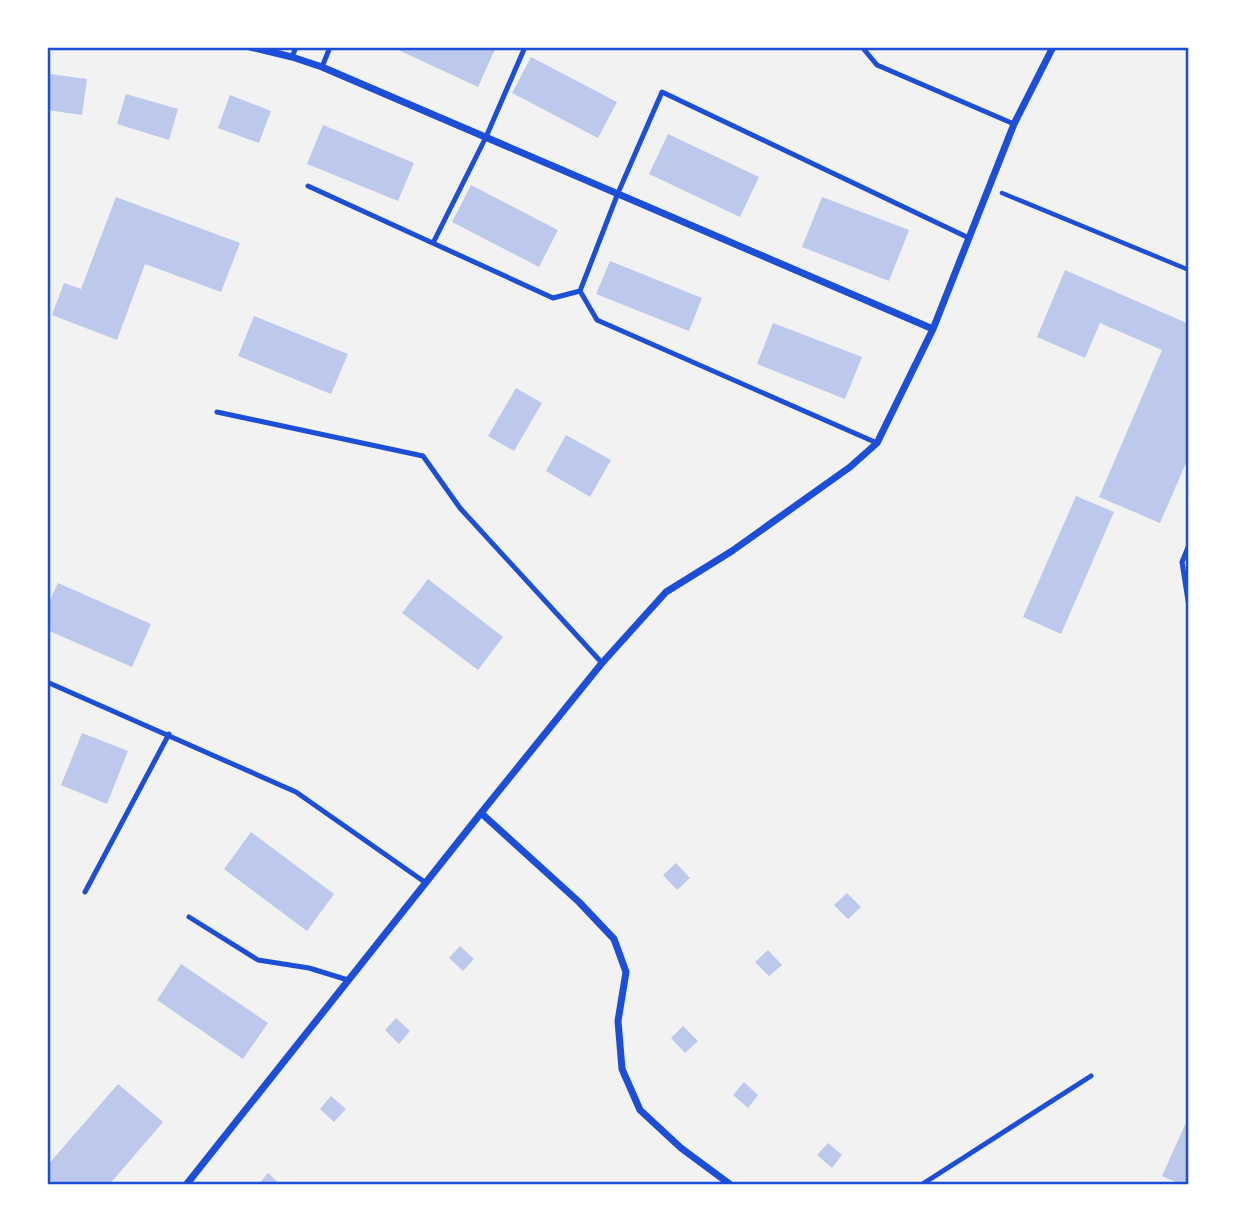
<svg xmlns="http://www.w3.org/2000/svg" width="1236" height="1232" font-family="Mulish,sans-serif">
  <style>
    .building { fill: #bdc9ec }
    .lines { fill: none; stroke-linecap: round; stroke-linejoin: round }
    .path { stroke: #1d4ed8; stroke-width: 4.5 }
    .service { stroke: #1d4ed8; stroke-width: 5 }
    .minor { stroke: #1d4ed8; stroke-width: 7 }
    .neatline { fill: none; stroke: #1d4ed8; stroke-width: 2.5 }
  </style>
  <rect width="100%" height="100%" fill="#f2f2f2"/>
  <path class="building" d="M 392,47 L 496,47 L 478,87 Z
    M 531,57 L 617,102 L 598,138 L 512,93 Z
    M 50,74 L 87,79 L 82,115 L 47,110 Z
    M 126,94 L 178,109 L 169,140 L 117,124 Z
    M 230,95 L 271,111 L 259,143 L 218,128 Z
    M 323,125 L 414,163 L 398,201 L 307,164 Z
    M 668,134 L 759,177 L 740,217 L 649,174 Z
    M 471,185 L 558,230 L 539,267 L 452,222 Z
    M 116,197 L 240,243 L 221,292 L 145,264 L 117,340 L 52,315 L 64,283 L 81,289 Z
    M 822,197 L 909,230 L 889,281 L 802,247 Z
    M 610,261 L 702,298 L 689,331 L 596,294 Z
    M 1065,270 L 1189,324 L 1189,456 L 1160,523 L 1099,497 L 1162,350 L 1100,323 L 1085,358 L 1037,337 Z
    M 254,316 L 348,354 L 331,394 L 238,356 Z
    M 773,323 L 862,357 L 845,399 L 757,364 Z
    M 516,388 L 542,403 L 514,451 L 488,436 Z
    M 566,435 L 611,460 L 590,497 L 546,471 Z
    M 1076,496 L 1114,512 L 1061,634 L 1023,617 Z
    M 428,579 L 503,637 L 478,670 L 402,613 Z
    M 58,583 L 151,624 L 132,667 L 47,630 L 47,606 Z
    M 82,733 L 128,751 L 107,804 L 61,785 Z
    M 251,832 L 334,894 L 307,931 L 224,869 Z
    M 676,863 L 690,878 L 677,890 L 663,875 Z
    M 847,893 L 861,907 L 848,919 L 834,905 Z
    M 460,946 L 474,959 L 463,971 L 449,958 Z
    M 768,950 L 782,965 L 769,976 L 755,962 Z
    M 181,964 L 268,1023 L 243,1059 L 157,1000 Z
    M 396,1018 L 410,1031 L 399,1044 L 385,1030 Z
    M 683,1026 L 698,1041 L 685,1053 L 671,1038 Z
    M 744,1082 L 758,1095 L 748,1108 L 733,1095 Z
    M 118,1084 L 163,1122 L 109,1185 L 47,1185 L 47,1166 Z
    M 331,1096 L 346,1109 L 334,1122 L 320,1109 Z
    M 1189,1116 L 1189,1185 L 1182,1185 L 1162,1176 Z
    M 828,1143 L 842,1155 L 832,1168 L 817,1155 Z
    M 268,1173 L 281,1185 L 258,1185 Z"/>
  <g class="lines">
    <path class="path" d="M 1002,193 L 1189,270"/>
    <path class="service" d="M 862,47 L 877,65 L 1014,124
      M 292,57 L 296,47
      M 322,67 L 330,47
      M 308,186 L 553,298 L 580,291
      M 433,243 L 486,137 L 525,47
      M 217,412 L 423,456 L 460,508 L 602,663
      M 877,443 L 597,320 L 580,291 L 618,193 L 662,92 L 969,238
      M 1189,545 L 1182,562 L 1189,607
      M 47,682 L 296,792 L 426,883
      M 85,892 L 169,734
      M 189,917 L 258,960 L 309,968 L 348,980
      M 921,1185 L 1091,1076"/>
    <path class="minor" d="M 250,47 L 292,57 L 322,67 L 933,329
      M 481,813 L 579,902 L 614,939 L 626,972 L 618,1021 L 622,1069 L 640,1110 L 681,1148 L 731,1185
      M 186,1185 L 481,813 L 602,663 L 666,592 L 732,551 L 850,467 L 877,443 L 933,329 L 1014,124 L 1053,47"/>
  </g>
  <rect width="1236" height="1232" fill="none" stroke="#ffffff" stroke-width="98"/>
  <rect x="49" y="49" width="1138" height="1134" class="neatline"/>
</svg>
